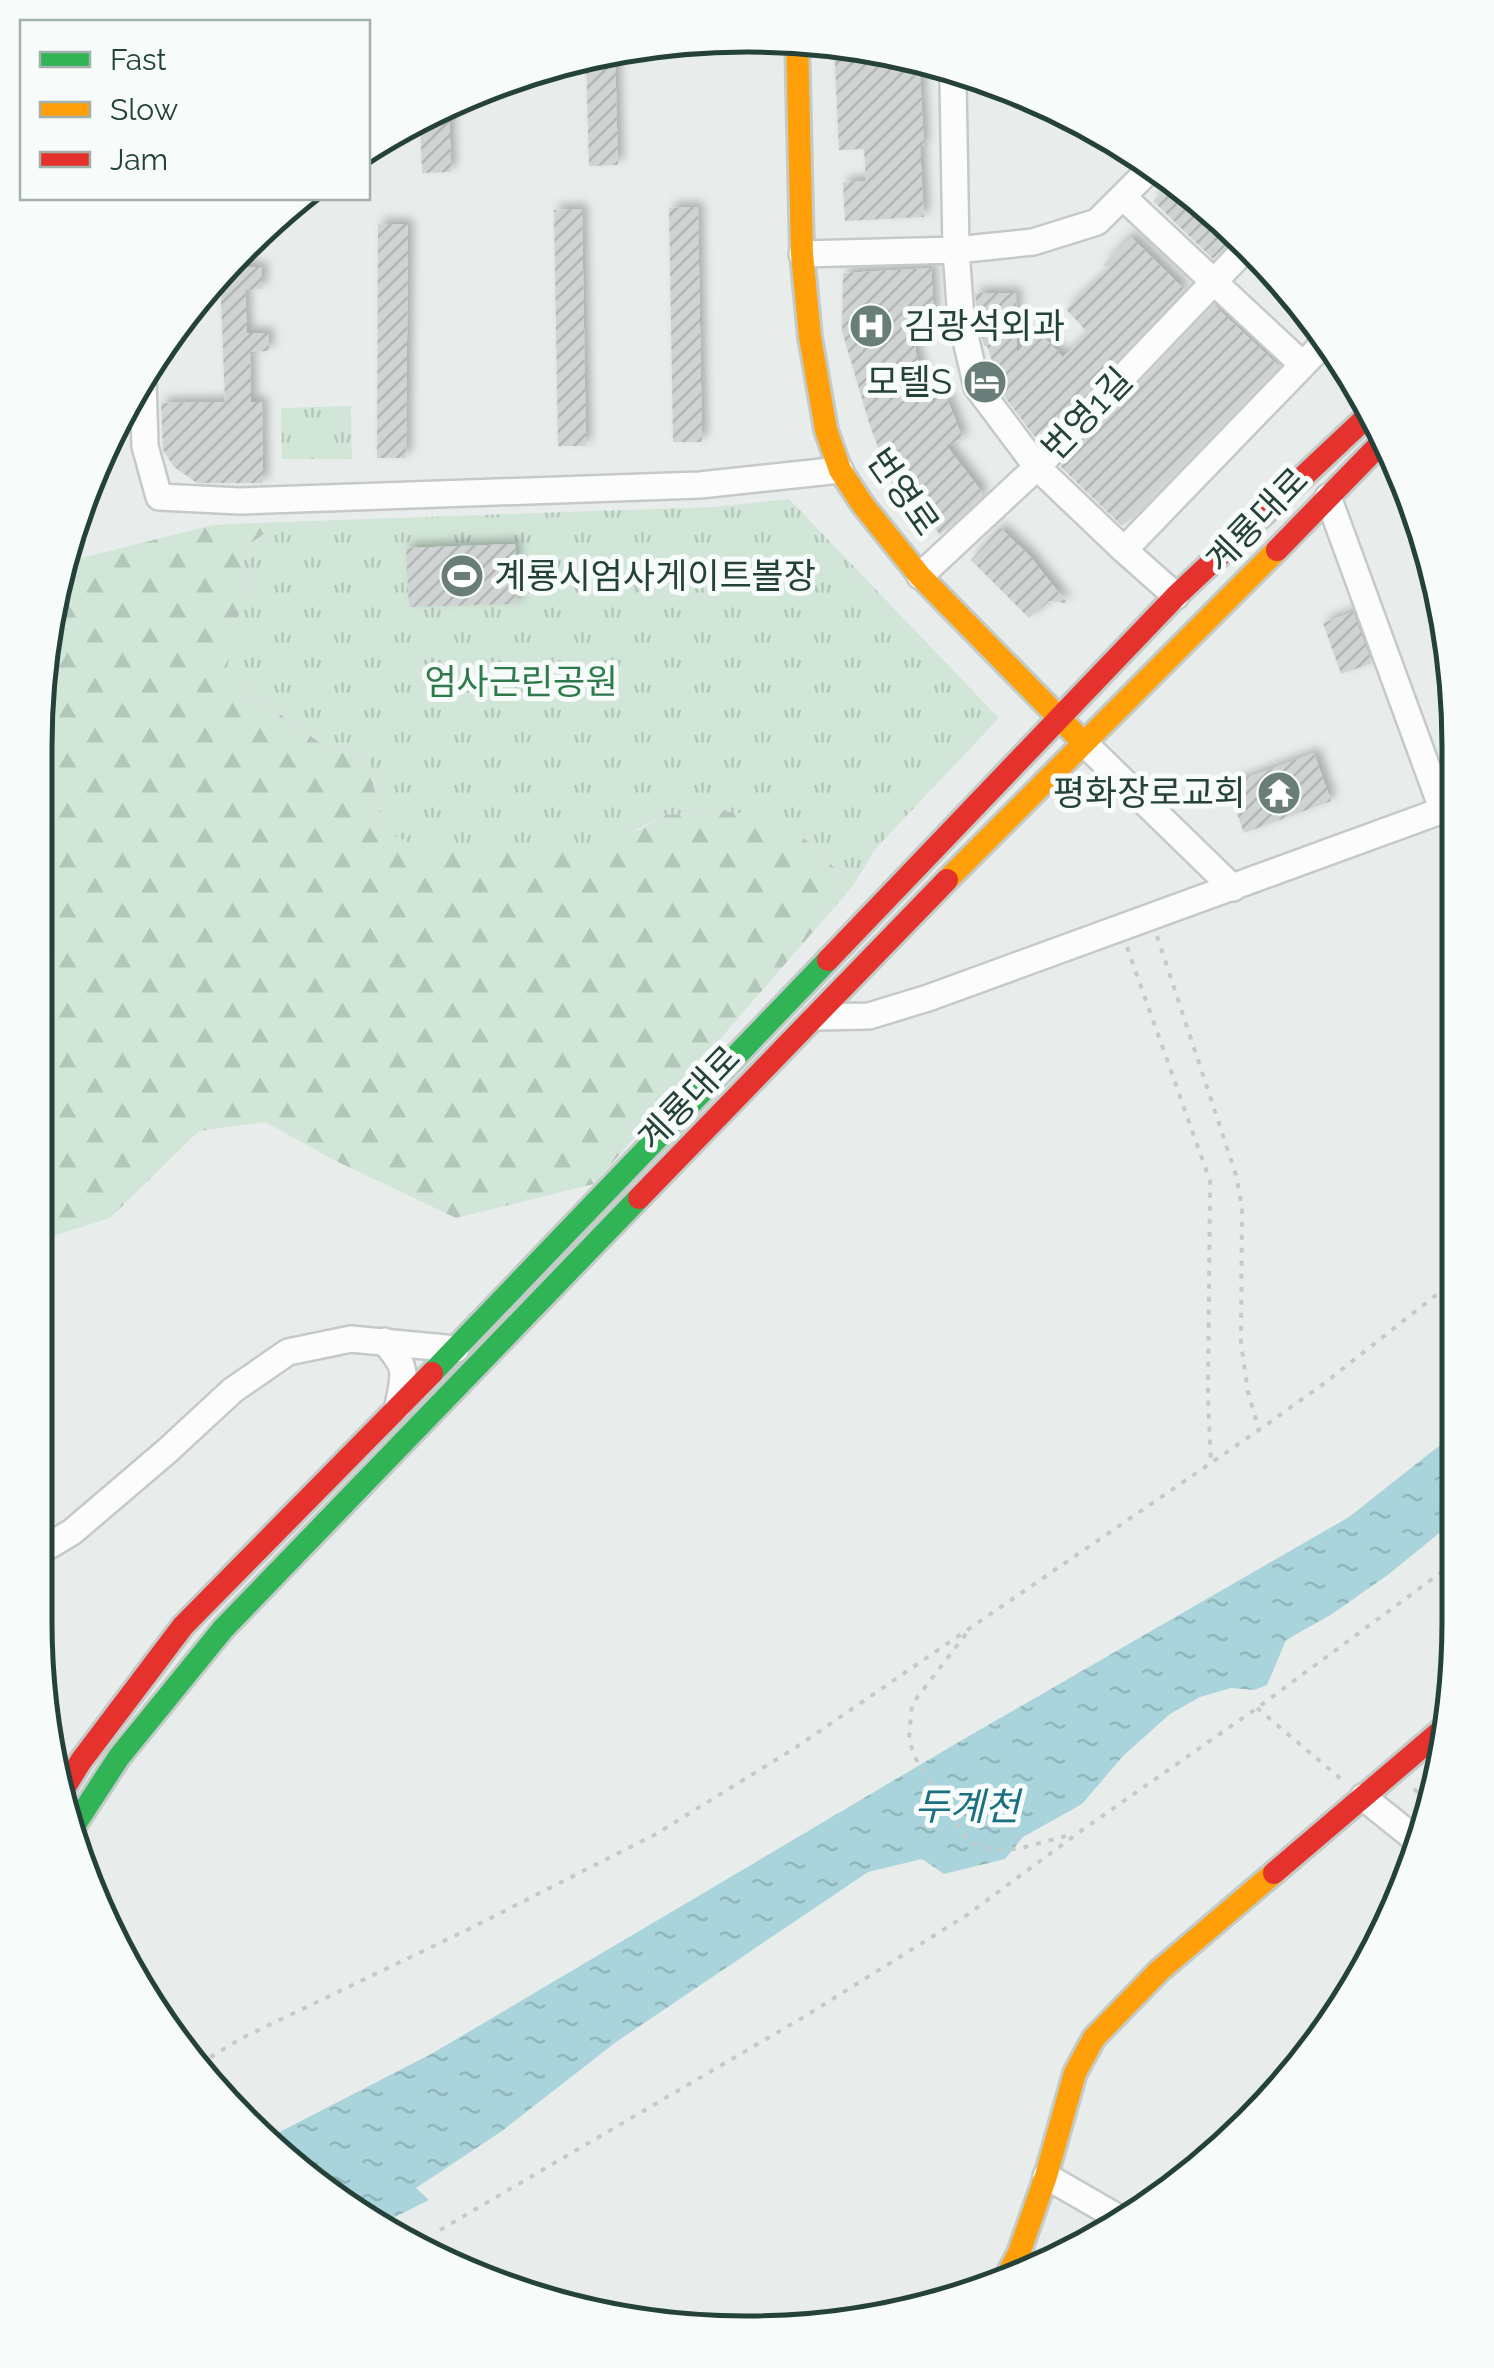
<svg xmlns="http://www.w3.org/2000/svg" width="1494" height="2368" font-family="Raleway,'Noto Sans KR',sans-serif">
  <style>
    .forest { fill: url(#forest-firs) }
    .park { fill: url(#park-tufts) }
    .water { fill: url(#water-ripples) }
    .building { fill: url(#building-hatch); filter: url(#shadow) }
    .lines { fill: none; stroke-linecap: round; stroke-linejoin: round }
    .street-casing { stroke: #c5cac8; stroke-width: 30 }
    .fast-casing { stroke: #c3cbc8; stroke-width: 28 }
    .slow-casing { stroke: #c3cbc8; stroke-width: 28 }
    .jam-casing { stroke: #c3cbc8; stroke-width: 28 }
    .path { stroke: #c3ccca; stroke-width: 4; stroke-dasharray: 5 8; stroke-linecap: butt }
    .street { stroke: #fcfcfc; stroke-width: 25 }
    .fast { stroke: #30b455; stroke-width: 22 }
    .slow { stroke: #ff9f0a; stroke-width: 22 }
    .jam { stroke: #e5322d; stroke-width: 22 }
    .labels { text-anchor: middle; stroke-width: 10; stroke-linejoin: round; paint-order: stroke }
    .poi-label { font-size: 35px; fill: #24423a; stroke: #f7fbf9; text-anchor: start }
    .street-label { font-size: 35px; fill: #24423a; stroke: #f7fbf9 }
    .park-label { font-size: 35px; fill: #2d7a4b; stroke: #f7fbf9 }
    .water-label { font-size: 38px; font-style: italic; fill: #1c6f80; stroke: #f7fbf9 }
    .rim { fill: none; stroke: #24423a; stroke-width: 5 }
  </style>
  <defs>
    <pattern id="forest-firs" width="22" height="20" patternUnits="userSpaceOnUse" patternTransform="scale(2.5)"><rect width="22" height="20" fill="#d1e6d8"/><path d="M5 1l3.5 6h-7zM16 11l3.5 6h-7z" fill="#b3c6ba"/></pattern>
    <pattern id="park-tufts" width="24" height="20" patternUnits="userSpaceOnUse" patternTransform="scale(2.5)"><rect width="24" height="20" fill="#d1e6d8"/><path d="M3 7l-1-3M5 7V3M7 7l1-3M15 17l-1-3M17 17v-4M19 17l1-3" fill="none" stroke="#b3c6ba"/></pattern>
    <pattern id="water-ripples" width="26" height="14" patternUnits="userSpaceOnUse" patternTransform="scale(2.5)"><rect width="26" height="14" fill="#a9d4db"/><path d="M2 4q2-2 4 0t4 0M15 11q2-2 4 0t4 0" fill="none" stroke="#91b7bd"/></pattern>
    <pattern id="building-hatch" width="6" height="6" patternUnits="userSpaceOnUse" patternTransform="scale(2.5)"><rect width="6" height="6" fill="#cfd4d2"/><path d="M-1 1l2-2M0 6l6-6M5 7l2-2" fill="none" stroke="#b2b7b5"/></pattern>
    <filter id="shadow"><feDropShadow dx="5.5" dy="-5.5" stdDeviation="5" flood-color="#0004"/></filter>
  </defs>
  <rect width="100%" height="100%" fill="#e8edeb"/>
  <path class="forest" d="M 281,522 L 243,549 L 242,600 L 228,668 L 255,696 L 325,746 L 366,755 L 385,831 L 637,831 L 665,815 L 724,811 L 782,818 L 822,854 L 852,887 L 594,1184 L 456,1218 L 334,1160 L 265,1122 L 199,1131 L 110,1218 L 37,1241 L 41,655 L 66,562 L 213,525 Z"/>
  <path class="park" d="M 351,406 L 352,459 L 282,459 L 281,408 Z
    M 789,499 L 999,718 L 876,848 L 852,887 L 822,854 L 782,819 L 724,811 L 665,815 L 604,846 L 487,853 L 426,851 L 385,831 L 366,755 L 325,746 L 255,696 L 227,668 L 242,600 L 243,549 L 281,522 L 713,507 Z"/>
  <path class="water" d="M 1454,1434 L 1454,1521 L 1389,1574 L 1332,1614 L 1286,1640 L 1267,1685 L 1254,1690 L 1231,1688 L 1200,1697 L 1170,1714 L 1123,1756 L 1082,1804 L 1023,1837 L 1005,1859 L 944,1874 L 922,1859 L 868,1872 L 616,2042 L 502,2131 L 416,2188 L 429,2200 L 383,2223 L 313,2186 L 268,2138 L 433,2053 L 962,1740 L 1349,1517 Z"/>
  <path class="building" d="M 834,43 L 919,57 L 924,146 L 920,146 L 924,217 L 845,221 L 843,182 L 866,181 L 864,149 L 839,150 Z
    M 615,50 L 618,165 L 589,166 L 586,57 Z
    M 449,104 L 451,172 L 422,173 L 420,117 Z
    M 1175,180 L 1180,186 L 1182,184 L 1236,235 L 1213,259 L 1153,201 Z
    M 698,207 L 702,442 L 673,442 L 669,208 Z
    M 582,209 L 586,446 L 558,446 L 554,210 Z
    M 378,224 L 408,224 L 406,458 L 377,458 Z
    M 1130,236 L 1184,289 L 1056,423 L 1057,415 L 1035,437 L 992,380 L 991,377 L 996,372 L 987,346 L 984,346 L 977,317 L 975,293 L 1016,293 L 1017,352 L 1038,331 L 1063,357 L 1088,333 L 1066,309 L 1109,270 L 1103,265 Z
    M 244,247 L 245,267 L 262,267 L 262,289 L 245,290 L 247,333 L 268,333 L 269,351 L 250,352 L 251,402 L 262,402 L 263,483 L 197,483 L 174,467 L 163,450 L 161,403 L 225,402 L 220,273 Z
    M 931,268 L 934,316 L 915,316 L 916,353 L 931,402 L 946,396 L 963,439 L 946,445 L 982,492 L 981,497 L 940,535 L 897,481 L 892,483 L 870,426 L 842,331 L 843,273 Z
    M 1214,305 L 1279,366 L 1122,526 L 1060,466 Z
    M 1000,528 L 1029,555 L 1067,603 L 1049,601 L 1029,618 L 971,560 Z
    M 515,544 L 517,604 L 409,607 L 406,548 Z
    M 1353,612 L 1372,663 L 1341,674 L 1323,623 Z
    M 1314,753 L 1331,801 L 1244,833 L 1227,785 Z"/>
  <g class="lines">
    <defs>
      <path id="street" d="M 958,69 L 953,83 L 956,250 L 961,319 L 977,387 L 1037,467 L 1124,550 L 1176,596
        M 1123,197 L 1303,365
        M 802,254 L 956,250 L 1033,242 L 1097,222 L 1154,165
        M 143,381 L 145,446 L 159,497 L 240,501 L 700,485 L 840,470
        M 1328,497 L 1443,811
        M 1124,550 L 1325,342
        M 920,576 L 1037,467 L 1248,246
        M 1083,742 L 1233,888
        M 816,1017 L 869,1016 L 928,998 L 1457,805
        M 384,1341 C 408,1369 405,1371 398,1406
        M 35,1554 L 72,1532 L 167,1451 L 233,1390 L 288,1352 L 351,1339 L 456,1349
        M 1363,1797 L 1419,1842
        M 1046,2176 L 1124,2221"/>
      <path id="fast" d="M 432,1373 L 828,960
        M 70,1832 L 119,1757 L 223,1629 L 639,1198"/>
      <path id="slow" d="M 797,37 L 802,254 L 810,337 L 826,430 L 840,470 L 863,505 L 920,576 L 1075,734
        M 947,880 L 1277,550
        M 1008,2274 L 1019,2253 L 1046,2176 L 1075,2073 L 1094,2038 L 1159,1971 L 1274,1873"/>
      <path id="jam" d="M 1277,550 L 1387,437
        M 828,960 L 1176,596 L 1372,412
        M 639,1198 L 947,880
        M 63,1790 L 81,1761 L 183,1626 L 432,1373
        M 1274,1873 L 1450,1723"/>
    </defs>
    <use href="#street" class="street-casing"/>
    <use href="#fast" class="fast-casing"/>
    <use href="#slow" class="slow-casing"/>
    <use href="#jam" class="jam-casing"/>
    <path class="path" d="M 1157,936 L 1236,1175 L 1242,1207 L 1241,1343 L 1248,1392 L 1259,1430
      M 1127,947 L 1210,1181 L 1208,1396 L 1211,1463
      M 966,1634 L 912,1704 L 909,1738 L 914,1756 L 968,1841 L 990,1849 L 1018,1849 L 1073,1834
      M 1257,1708 L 1341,1779
      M 1414,1789 L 1429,1802
      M 199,2064 L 242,2038 L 469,1929 L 656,1834 L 795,1748 L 1259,1430 L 1326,1382 L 1455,1280
      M 440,2230 L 802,2018 L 967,1915 L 1078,1833 L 1257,1708 L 1454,1563"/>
    <use href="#street" class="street"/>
    <use href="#fast" class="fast"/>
    <use href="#slow" class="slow"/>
    <use href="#jam" class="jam"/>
  </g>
  <defs>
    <symbol id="hospital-disc" viewBox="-11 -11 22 22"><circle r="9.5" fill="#697e78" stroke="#f7fbf9"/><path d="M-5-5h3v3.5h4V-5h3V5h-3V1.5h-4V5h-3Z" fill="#fff"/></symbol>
    <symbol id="hotel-disc" viewBox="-11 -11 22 22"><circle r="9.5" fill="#697e78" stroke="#f7fbf9"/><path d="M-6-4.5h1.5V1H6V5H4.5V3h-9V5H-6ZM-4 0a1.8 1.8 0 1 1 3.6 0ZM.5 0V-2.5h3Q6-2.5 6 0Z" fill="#fff"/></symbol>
    <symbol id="stadium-disc" viewBox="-11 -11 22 22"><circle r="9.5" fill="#697e78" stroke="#f7fbf9"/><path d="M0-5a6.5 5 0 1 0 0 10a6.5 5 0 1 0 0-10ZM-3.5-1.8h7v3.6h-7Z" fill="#fff"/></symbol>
    <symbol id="temple-disc" viewBox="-11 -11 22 22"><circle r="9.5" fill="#697e78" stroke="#f7fbf9"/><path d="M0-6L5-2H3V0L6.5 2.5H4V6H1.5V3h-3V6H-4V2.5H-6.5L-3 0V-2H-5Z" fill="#fff"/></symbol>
  </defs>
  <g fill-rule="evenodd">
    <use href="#hospital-disc" x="846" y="301" width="50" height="50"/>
    <use href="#hotel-disc" x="960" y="357" width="50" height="50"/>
    <use href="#stadium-disc" x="437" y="551" width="50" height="50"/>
    <use href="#temple-disc" x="1254" y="768" width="50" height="50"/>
  </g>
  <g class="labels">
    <g class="poi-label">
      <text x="904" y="338">김광석외과</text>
      <text x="952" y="394" text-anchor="end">모텔S</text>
      <text x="494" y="588">계룡시엄사게이트볼장</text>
      <text x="1246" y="805" text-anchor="end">평화장로교회</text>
    </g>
    <g class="street-label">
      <text transform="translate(1087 414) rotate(-46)" y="12">번영1길</text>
      <text transform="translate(903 492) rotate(55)" y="12">번영로</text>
      <text transform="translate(1257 520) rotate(-46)" y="12">계룡대로</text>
      <text transform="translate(689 1098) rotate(-46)" y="12">계룡대로</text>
    </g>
    <g class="park-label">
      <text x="521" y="694">엄사근린공원</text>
    </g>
    <g class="water-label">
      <text x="967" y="1820">두계천</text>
    </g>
  </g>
  <path d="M0 0H1494V2368H0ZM746 52H748A694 694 0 0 1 1442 746V1622A694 694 0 0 1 748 2316H746A694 694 0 0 1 52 1622V746A694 694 0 0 1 746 52Z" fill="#f7fbf9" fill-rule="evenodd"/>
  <path class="rim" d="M746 52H748A694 694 0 0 1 1442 746V1622A694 694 0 0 1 748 2316H746A694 694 0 0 1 52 1622V746A694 694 0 0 1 746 52Z"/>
  <rect x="20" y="20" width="350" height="180" fill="#f7fbf9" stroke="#a3b1ad" stroke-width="2.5"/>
  <rect x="40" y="52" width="50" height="15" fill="#30b455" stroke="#a3b1ad" stroke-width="2.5"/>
  <text x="110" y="70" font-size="30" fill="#24423a">Fast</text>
  <rect x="40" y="102" width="50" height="15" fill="#ff9f0a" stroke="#a3b1ad" stroke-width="2.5"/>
  <text x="110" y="120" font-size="30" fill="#24423a">Slow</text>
  <rect x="40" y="152" width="50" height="15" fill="#e5322d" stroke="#a3b1ad" stroke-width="2.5"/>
  <text x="110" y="170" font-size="30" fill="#24423a">Jam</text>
</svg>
